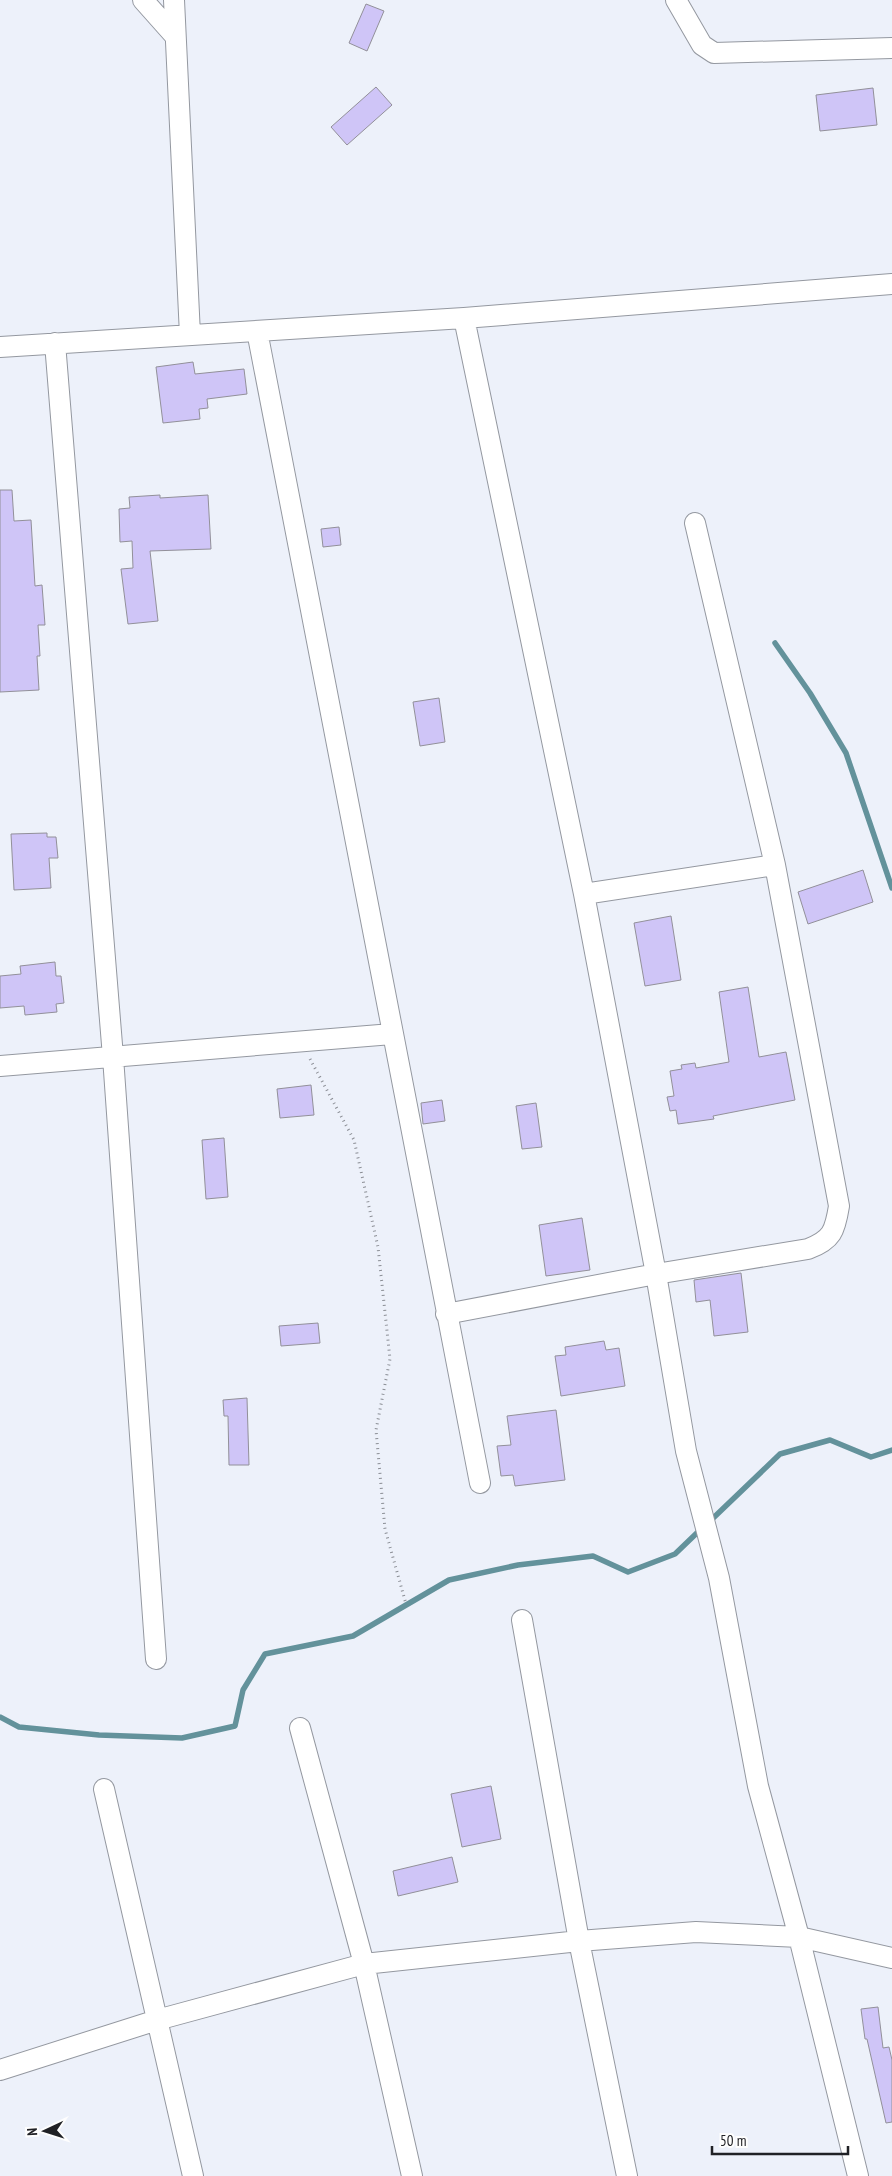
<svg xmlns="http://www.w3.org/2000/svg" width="892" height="2176" font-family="'PT Sans Narrow',sans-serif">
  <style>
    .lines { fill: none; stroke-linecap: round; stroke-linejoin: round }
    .stream { stroke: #63929b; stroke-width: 5.5 }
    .building { fill: #cfc5f7; stroke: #929099 }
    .minor-casing { stroke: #9498a0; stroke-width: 22 }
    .path { stroke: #8b8e95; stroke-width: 3; stroke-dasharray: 1 4; stroke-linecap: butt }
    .minor { stroke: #fff; stroke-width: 20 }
  </style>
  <rect width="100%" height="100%" fill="#edf1fa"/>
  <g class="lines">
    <path class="stream" d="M 775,643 L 810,693 L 846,753 L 892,888
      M 708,1523 L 780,1454 L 830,1440 L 871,1457 L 892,1450
      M 0,1717 L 19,1727 L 99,1735 L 182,1738 L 235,1726 L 243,1690 L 265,1654 L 353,1636 L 449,1580 L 518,1565 L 593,1556 L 628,1572 L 675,1554 L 701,1529"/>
  </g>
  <path class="building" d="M 366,4 L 384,11 L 367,51 L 349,43 Z
    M 376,87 L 392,105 L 347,145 L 331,127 Z
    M 873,88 L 877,125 L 820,131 L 816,95 Z
    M 193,362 L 195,374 L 244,369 L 247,394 L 207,399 L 208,408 L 199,409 L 200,419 L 163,423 L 156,367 Z
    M 0,490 L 12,490 L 14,521 L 31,520 L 35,586 L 42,585 L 45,625 L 38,625 L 40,656 L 37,656 L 39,690 L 0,692 Z
    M 160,495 L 160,498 L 208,495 L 211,549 L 150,551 L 158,621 L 128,624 L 121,569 L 133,568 L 132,541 L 120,542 L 119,509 L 130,508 L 129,497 Z
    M 339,527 L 341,545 L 323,547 L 321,529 Z
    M 439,698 L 445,742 L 420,746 L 413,702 Z
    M 47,833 L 47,837 L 56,837 L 58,858 L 49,858 L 51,888 L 14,890 L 11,834 Z
    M 863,870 L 873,902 L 808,924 L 798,892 Z
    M 671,916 L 681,980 L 645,986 L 634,923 Z
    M 55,962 L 56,976 L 61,976 L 64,1003 L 56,1004 L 57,1012 L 25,1015 L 24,1006 L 0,1008 L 0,976 L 21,974 L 20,966 Z
    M 748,987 L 759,1057 L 786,1052 L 795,1100 L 713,1116 L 714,1119 L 678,1124 L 676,1110 L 670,1111 L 667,1097 L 674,1096 L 670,1071 L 682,1069 L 681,1065 L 695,1063 L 696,1068 L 729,1062 L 719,992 Z
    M 311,1085 L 314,1115 L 280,1118 L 277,1089 Z
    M 442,1100 L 445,1121 L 423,1124 L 421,1103 Z
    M 536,1103 L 542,1147 L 522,1149 L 516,1106 Z
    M 224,1138 L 228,1197 L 206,1199 L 202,1140 Z
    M 582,1218 L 590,1270 L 546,1276 L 539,1225 Z
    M 741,1273 L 748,1332 L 714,1336 L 710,1300 L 696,1302 L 694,1280 Z
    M 318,1323 L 320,1343 L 281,1346 L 279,1326 Z
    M 604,1341 L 606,1350 L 619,1348 L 625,1386 L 561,1396 L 555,1356 L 566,1355 L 565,1347 Z
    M 247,1398 L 249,1465 L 229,1465 L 228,1416 L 224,1416 L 223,1400 Z
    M 556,1410 L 565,1480 L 515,1486 L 513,1475 L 501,1476 L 497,1446 L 511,1445 L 507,1416 Z
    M 491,1786 L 501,1839 L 462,1847 L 451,1794 Z
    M 452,1857 L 458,1882 L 398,1896 L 393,1871 Z
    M 878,2007 L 883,2048 L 889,2047 L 892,2060 L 892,2122 L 886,2123 L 867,2039 L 865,2039 L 861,2009 Z"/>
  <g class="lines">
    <defs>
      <path id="minor" d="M 143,0 L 175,36
        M 174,0 L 190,335
        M 676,0 L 702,45 L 714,53 L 892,48
        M 464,318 L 584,894 L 656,1274 L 686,1451 L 719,1578 L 758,1786 L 799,1937 L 858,2176
        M 257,331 L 480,1483
        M 55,343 L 113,1057 L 156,1659
        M 0,347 L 464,318 L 892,284
        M 584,894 L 775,865
        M 0,1066 L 392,1034
        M 446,1314 L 656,1274 L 808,1249 C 832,1240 835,1231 839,1206 L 775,865 L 695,523
        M 522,1620 L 579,1941 L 627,2176
        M 300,1728 L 364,1964 L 412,2176
        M 104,1789 L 193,2176
        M 0,2070 L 157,2020 L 364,1964 L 579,1941 L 696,1932 L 799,1937 L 892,1958"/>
    </defs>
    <use href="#minor" class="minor-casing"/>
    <path class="path" d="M 310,1059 L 354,1140 L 378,1247 L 390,1359 L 376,1430 L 385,1529 L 406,1604"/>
    <use href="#minor" class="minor"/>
  </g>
  <g transform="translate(45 2131) rotate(266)" stroke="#fefefe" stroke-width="4" paint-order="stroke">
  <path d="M0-4L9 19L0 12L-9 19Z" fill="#202125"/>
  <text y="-8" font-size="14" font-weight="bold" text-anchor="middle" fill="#202125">N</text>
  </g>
  <path d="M712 2146v8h136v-8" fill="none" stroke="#202125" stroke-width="2.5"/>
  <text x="720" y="2146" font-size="15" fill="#202125" stroke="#fefefe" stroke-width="4" paint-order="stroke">50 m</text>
</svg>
